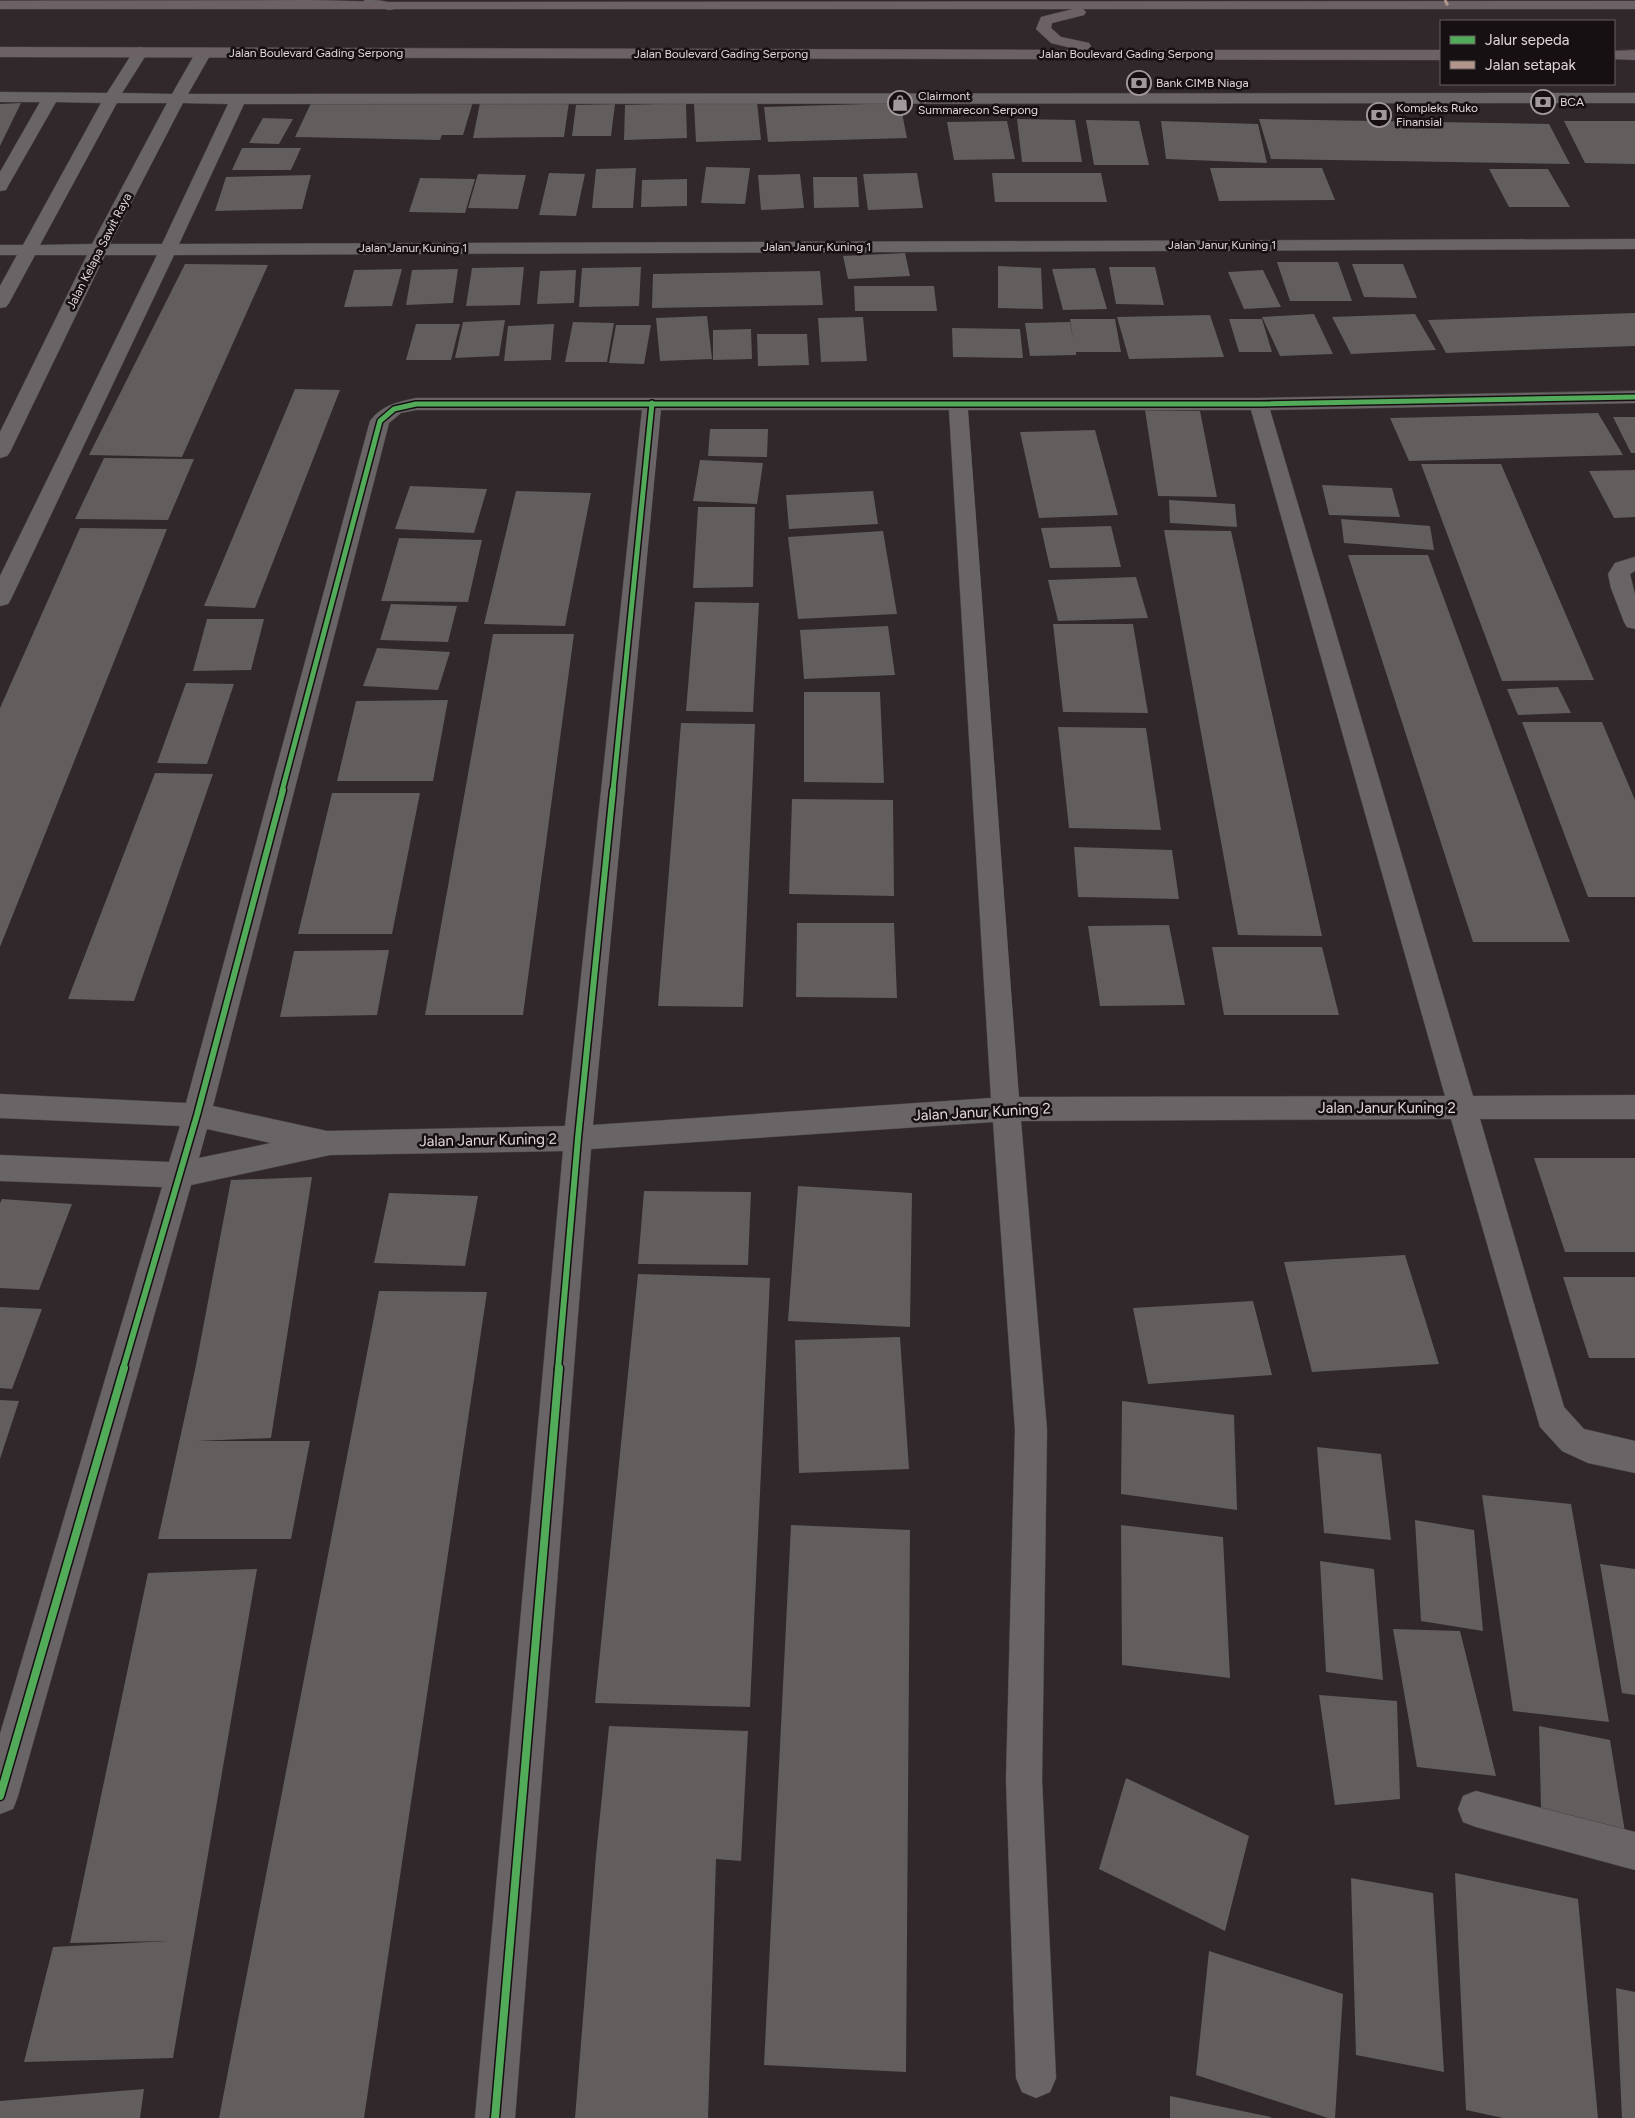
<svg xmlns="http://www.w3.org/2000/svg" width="1635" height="2118" font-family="Figtree,sans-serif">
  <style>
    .building { fill: #615e5d }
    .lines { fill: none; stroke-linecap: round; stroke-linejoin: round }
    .minor-casing { stroke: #4c4546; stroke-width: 1 }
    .major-casing { stroke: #4c4546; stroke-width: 1 }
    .minor { fill: #696465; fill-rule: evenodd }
    .major { fill: #6c6266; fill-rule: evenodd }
    .quiet { stroke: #b2968c; stroke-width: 3; stroke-dasharray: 6 3; stroke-linecap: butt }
    .cycleway-far2-casing { stroke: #161012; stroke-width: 8 }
    .cycleway-far1-casing { stroke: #161012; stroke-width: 9 }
    .cycleway-casing { stroke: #161012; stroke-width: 11 }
    .cycleway-far2 { stroke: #51ab58; stroke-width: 5 }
    .cycleway-far1 { stroke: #51ab58; stroke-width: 6 }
    .cycleway { stroke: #51ab58; stroke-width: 8 }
    .labels { text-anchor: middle; stroke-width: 5; stroke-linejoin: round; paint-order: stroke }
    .far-street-label { font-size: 12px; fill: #e0d6d9; stroke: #161012 }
    .far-poi-label { font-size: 12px; fill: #e0d6d9; stroke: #161012; text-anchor: start }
    .street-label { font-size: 15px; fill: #e0d6d9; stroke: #161012 }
  </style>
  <rect width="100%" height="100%" fill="#30282a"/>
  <path class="building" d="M 313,99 L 473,102 L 463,135 L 442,135 L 440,140 L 295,137 Z
    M 569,102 L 564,137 L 473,138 L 480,103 Z
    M 757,102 L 761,140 L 696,142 L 694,104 Z
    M 21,103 L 0,146 L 0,104 Z
    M 686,103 L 687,138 L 624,140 L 625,105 Z
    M 900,103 L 907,138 L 768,142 L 764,107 Z
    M 615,104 L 611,136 L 572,136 L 576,105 Z
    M 263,118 L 293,119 L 279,144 L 249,143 Z
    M 1017,119 L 1075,120 L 1082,162 L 1022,162 Z
    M 1259,119 L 1549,124 L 1570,164 L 1271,159 Z
    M 1086,120 L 1139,121 L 1149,165 L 1094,165 Z
    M 1007,121 L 1015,159 L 954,160 L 947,122 Z
    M 1161,121 L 1258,124 L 1267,163 L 1166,159 Z
    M 1564,121 L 1635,121 L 1635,164 L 1585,163 Z
    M 242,148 L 301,148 L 291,170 L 232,170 Z
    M 706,167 L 750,168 L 745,204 L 701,203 Z
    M 636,168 L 633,208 L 592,208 L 596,169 Z
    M 1210,168 L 1322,168 L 1335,200 L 1219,201 Z
    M 1489,169 L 1548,169 L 1570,207 L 1509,207 Z
    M 549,173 L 585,174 L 576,216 L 539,215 Z
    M 917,173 L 923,208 L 868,210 L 863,174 Z
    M 992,173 L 1101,173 L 1107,202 L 995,202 Z
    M 478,174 L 526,175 L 518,209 L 468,208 Z
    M 800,174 L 804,208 L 761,210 L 758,175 Z
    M 311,175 L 302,209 L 215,211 L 226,177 Z
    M 813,177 L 857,177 L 859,207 L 814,208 Z
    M 420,178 L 475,179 L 465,213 L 409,212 Z
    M 687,179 L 687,206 L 641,207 L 642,180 Z
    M 905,253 L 910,276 L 848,279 L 843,256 Z
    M 1277,262 L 1338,262 L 1352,301 L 1290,301 Z
    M 185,264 L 268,265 L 182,457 L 89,455 Z
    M 1352,264 L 1403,264 L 1417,298 L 1364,297 Z
    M 998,266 L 1041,268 L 1043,309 L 998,308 Z
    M 524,267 L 520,305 L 466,306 L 472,268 Z
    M 641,267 L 639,306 L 579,307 L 582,268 Z
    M 1109,267 L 1155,267 L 1164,305 L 1116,304 Z
    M 1095,268 L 1107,309 L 1063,310 L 1052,269 Z
    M 402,269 L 392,306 L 344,307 L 354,270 Z
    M 458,269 L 453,303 L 406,305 L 412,270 Z
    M 576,270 L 574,303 L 537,304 L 540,271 Z
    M 1263,270 L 1281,307 L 1244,309 L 1228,272 Z
    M 820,271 L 823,305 L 652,308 L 653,274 Z
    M 854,286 L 934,286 L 937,311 L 855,311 Z
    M 1635,313 L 1635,346 L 1547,349 L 1446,353 L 1428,320 Z
    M 1314,314 L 1333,354 L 1280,356 L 1262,317 Z
    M 1415,314 L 1436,350 L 1351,354 L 1332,317 Z
    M 1210,315 L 1224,357 L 1129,359 L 1117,317 Z
    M 707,316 L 712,359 L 660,361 L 656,318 Z
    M 863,317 L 867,361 L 821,362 L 818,318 Z
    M 1070,319 L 1115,319 L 1121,352 L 1076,352 L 1076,355 L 1030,356 L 1025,323 L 1070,322 L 1073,340 Z
    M 1229,319 L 1262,319 L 1272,352 L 1239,352 Z
    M 505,320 L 499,356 L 455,358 L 463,322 Z
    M 573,322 L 614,323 L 607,362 L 565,362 Z
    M 416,324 L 460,324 L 451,360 L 406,360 Z
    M 554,324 L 551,360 L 504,361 L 508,326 Z
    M 616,325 L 651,325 L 644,364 L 609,363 Z
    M 952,328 L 1020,329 L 1023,358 L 953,357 Z
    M 751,329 L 752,359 L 713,360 L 713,330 Z
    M 757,334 L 807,334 L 809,365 L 758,366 Z
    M 295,389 L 340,390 L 255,608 L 204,606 Z
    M 1145,410 L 1200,411 L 1217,497 L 1158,496 Z
    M 1598,413 L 1623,455 L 1409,461 L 1390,418 Z
    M 1613,417 L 1635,417 L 1635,453 L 1631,453 Z
    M 710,429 L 768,429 L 767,457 L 708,456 Z
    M 1095,430 L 1118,515 L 1039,518 L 1020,432 Z
    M 104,458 L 194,459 L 168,520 L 75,519 Z
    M 700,460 L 763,463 L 757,504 L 693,501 Z
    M 1421,464 L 1501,464 L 1594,680 L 1502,681 Z
    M 1635,470 L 1635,517 L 1614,518 L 1589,471 Z
    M 1322,485 L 1392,488 L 1400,517 L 1329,515 Z
    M 410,486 L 487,489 L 474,533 L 395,529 Z
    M 516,491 L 591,493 L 565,626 L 484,624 Z
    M 873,491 L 878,524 L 789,529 L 786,495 Z
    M 1169,500 L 1235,504 L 1237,527 L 1170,523 Z
    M 698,507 L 755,507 L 753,587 L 693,588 Z
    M 1341,519 L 1430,526 L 1434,550 L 1344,543 Z
    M 1111,526 L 1121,567 L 1050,568 L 1041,528 Z
    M 80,528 L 167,529 L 0,947 L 0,708 Z
    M 1164,530 L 1231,531 L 1322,936 L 1238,935 Z
    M 883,531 L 897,614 L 798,619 L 788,537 Z
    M 399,538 L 482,540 L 468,602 L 381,601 Z
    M 1348,555 L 1428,555 L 1570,942 L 1473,942 Z
    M 1136,577 L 1148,618 L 1058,621 L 1048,580 Z
    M 695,602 L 759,603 L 753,712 L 686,711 Z
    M 391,604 L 457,606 L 448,642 L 380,640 Z
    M 207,619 L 264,619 L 251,670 L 193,671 Z
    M 1053,624 L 1133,624 L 1148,713 L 1063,712 Z
    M 888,626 L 895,675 L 804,679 L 800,630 Z
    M 493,634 L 574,634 L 523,1015 L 425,1015 Z
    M 377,648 L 450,652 L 438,690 L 363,686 Z
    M 186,683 L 234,684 L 207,764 L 157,763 Z
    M 1558,687 L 1571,713 L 1518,715 L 1507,689 Z
    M 804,692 L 880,692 L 884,783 L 804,782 Z
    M 448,700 L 433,781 L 337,781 L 356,701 Z
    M 1522,722 L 1602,722 L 1635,800 L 1635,897 L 1588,897 Z
    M 681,723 L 755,724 L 743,1007 L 658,1006 Z
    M 1058,727 L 1146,728 L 1161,830 L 1069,828 Z
    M 155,773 L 213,774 L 134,1001 L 68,999 Z
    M 332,793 L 420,793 L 392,934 L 298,934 Z
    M 792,799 L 893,800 L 894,896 L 789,894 Z
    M 1074,847 L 1172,850 L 1179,899 L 1078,897 Z
    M 797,923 L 894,923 L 897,998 L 796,997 Z
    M 1169,925 L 1185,1005 L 1100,1006 L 1088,926 Z
    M 1212,947 L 1322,947 L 1339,1015 L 1224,1015 Z
    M 389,950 L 377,1015 L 280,1017 L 294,951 Z
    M 1534,1158 L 1635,1158 L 1635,1252 L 1565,1252 Z
    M 312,1177 L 271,1438 L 197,1441 L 310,1441 L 291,1539 L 158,1539 L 196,1365 L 231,1180 Z
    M 798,1186 L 912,1193 L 910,1327 L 788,1321 Z
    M 644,1191 L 751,1192 L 748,1265 L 638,1264 Z
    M 389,1193 L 478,1196 L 465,1266 L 374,1263 Z
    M 2,1199 L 72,1204 L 39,1290 L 0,1288 L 0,1203 Z
    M 1405,1255 L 1439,1364 L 1312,1372 L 1284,1262 Z
    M 638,1274 L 770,1278 L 750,1707 L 595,1703 Z
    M 1563,1277 L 1635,1277 L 1635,1358 L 1589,1358 Z
    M 379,1291 L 487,1292 L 364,2118 L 219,2118 Z
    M 1253,1301 L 1272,1375 L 1148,1384 L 1133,1308 Z
    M 0,1307 L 42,1309 L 12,1389 L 0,1388 Z
    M 900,1337 L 909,1469 L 799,1473 L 795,1340 Z
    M 0,1400 L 19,1401 L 0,1459 Z
    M 1122,1401 L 1234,1415 L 1237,1510 L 1121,1494 Z
    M 1317,1447 L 1381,1454 L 1391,1540 L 1324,1533 Z
    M 1482,1495 L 1571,1504 L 1609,1722 L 1513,1711 Z
    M 1415,1520 L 1474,1530 L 1483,1631 L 1421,1621 Z
    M 791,1525 L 910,1530 L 906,2072 L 764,2065 Z
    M 1121,1525 L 1223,1537 L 1230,1678 L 1122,1665 Z
    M 1320,1561 L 1374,1569 L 1383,1680 L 1326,1672 Z
    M 1600,1564 L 1635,1569 L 1635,1695 L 1622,1693 Z
    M 257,1569 L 173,2058 L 24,2062 L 53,1947 L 168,1941 L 70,1943 L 148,1573 Z
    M 1393,1629 L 1460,1631 L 1496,1776 L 1417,1767 Z
    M 1319,1695 L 1397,1701 L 1400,1799 L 1335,1805 Z
    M 609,1726 L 748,1731 L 741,1861 L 716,1859 L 708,2118 L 575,2118 L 596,1855 Z
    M 1539,1726 L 1610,1740 L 1625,1832 L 1541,1808 Z
    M 1126,1778 L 1249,1836 L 1225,1931 L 1099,1869 Z
    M 1455,1873 L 1578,1899 L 1598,2118 L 1503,2118 L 1466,2110 Z
    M 1351,1878 L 1433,1893 L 1444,2072 L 1356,2055 Z
    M 1209,1951 L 1343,1994 L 1335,2118 L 1328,2118 L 1196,2075 Z
    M 1616,1988 L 1635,1992 L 1635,2118 L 1622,2118 Z
    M 144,2089 L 140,2118 L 0,2118 L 0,2101 Z
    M 1170,2096 L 1271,2117 L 1271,2118 L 1170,2118 Z"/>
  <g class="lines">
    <defs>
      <path id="minor" d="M 364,0 C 374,0 389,0 396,6 L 394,9 L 389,10 L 366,3 Z
        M 140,47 L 145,49 L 148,52 L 122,93 L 172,94 L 196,52 L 199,49 L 209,49 L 212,52 L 188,94 L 1635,93 L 1635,103 L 244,104 L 179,244 L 1635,239 L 1635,249 L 174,255 L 11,599 L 8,604 L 0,606 L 0,576 L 157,255 L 105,255 L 10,452 L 7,456 L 0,458 L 0,432 L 87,255 L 35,255 L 9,303 L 6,307 L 0,308 L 0,286 L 17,255 L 0,255 L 0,245 L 23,245 L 101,103 L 56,102 L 8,186 L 6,190 L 0,191 L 0,172 L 40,102 L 0,102 L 0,92 L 107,93 L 135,49 ZM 117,103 L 167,103 L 92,244 L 40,245 ZM 183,103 L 228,104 L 162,244 L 110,244 Z
        M 1635,391 L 1635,403 L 1270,410 L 1473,1096 L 1635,1095 L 1635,1119 L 1480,1119 L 1564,1407 L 1584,1429 L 1635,1441 L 1635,1473 L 1588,1463 L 1562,1451 L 1540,1427 L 1451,1119 L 1021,1121 L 1047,1430 L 1042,1780 L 1056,2078 L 1050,2092 L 1036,2098 L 1022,2092 L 1016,2078 L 1006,1780 L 1015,1430 L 993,1122 L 591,1149 L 515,2118 L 475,2118 L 563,1151 L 330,1155 L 191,1185 L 18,1796 L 13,1809 L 0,1814 L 0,1734 L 162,1187 L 0,1181 L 0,1155 L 169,1162 L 180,1126 L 0,1118 L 0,1094 L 186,1103 L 370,421 C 382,405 398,402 416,398 L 1259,398 ZM 416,410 L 642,410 L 565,1126 L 327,1131 L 213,1106 L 389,423 L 401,413 ZM 661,410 L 949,410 L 991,1098 L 593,1125 ZM 968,410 L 1251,410 L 1445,1096 L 1019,1097 ZM 207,1129 L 271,1143 L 199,1158 Z
        M 1635,557 L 1635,571 L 1630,574 L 1635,595 L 1635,629 L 1627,627 L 1624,622 L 1611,588 L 1608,574 L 1615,563 Z
        M 1476,1791 L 1635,1832 L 1635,1870 L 1476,1827 L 1463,1822 L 1458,1809 L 1463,1796 Z"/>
      <path id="major" d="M 309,0 L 389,2 L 1635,1 L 1635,9 L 1083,9 L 1086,12 L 1084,15 L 1052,23 L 1051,28 L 1061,37 L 1089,43 L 1091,46 L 1087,50 L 1441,50 L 1441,60 L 0,57 L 0,47 L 1080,50 L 1051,43 L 1036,29 L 1041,17 L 1073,9 L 0,9 L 0,1 Z
        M 1635,50 L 1635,60 L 1614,59 L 1614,51 Z"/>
    </defs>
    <use href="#minor" class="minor-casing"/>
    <use href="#major" class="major-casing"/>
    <use href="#minor" class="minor"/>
    <use href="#major" class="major"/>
    <path class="quiet" d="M 1445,0 L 1448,6"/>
    <defs>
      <path id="cycleway-far2" d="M 282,791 L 380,421 L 394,409 L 416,404 L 1259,404 L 1635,397
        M 613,791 L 652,403"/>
      <path id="cycleway-far1" d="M 123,1369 L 197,1115 L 283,790
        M 558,1369 L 578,1138 L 613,790"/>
      <path id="cycleway" d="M 0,1796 L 124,1368
        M 495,2118 L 559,1368"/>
    </defs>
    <use href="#cycleway-far2" class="cycleway-far2-casing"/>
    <use href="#cycleway-far1" class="cycleway-far1-casing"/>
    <use href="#cycleway" class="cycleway-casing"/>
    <use href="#cycleway-far2" class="cycleway-far2"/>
    <use href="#cycleway-far1" class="cycleway-far1"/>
    <use href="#cycleway" class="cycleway"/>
  </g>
  <defs>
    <symbol id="bank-ring" viewBox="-11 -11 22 22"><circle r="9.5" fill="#161012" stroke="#a2999c" stroke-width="1.5"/><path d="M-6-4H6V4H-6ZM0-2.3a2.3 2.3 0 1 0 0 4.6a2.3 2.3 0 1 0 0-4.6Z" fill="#a2999c"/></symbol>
    <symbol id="shop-ring" viewBox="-11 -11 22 22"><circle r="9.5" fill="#161012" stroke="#a2999c" stroke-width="1.5"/><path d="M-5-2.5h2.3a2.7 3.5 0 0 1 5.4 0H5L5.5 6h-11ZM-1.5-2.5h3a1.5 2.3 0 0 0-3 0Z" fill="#a2999c"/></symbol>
  </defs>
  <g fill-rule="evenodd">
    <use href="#bank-ring" x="1125" y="69" width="28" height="28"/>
    <use href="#bank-ring" x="1529" y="88" width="28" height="28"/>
    <use href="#shop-ring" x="886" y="89" width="28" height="28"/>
    <use href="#bank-ring" x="1365" y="101" width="28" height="28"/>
  </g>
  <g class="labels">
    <g class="far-street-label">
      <text x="316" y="57">Jalan Boulevard Gading Serpong</text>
      <text x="721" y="58">Jalan Boulevard Gading Serpong</text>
      <text x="1126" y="58">Jalan Boulevard Gading Serpong</text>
      <text x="1222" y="249">Jalan Janur Kuning 1</text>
      <text x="817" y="251">Jalan Janur Kuning 1</text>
      <text x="413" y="252">Jalan Janur Kuning 1</text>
      <text transform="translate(99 251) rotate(-63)" y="4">Jalan Kelapa Sawit Raya</text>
    </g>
    <g class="far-poi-label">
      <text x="1156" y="87">Bank CIMB Niaga</text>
      <text x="918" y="100">Clairmont<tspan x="918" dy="14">Summarecon Serpong</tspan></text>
      <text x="1560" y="106">BCA</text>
      <text x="1396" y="112">Kompleks Ruko<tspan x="1396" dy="14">Finansial</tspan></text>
    </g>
    <g class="street-label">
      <text x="1387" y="1113">Jalan Janur Kuning 2</text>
      <text transform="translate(982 1112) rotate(-3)" y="5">Jalan Janur Kuning 2</text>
      <text transform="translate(488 1140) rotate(-1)" y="5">Jalan Janur Kuning 2</text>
    </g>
  </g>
  <rect x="1440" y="20" width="175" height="65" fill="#161012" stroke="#675f62"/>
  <rect x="1450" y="36" width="25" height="8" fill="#51ab58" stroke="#675f62"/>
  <text x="1485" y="45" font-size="15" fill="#e0d6d9">Jalur sepeda</text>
  <rect x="1450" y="61" width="25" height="8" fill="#b2968c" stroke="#675f62"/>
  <text x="1485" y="70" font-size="15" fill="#e0d6d9">Jalan setapak</text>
</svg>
